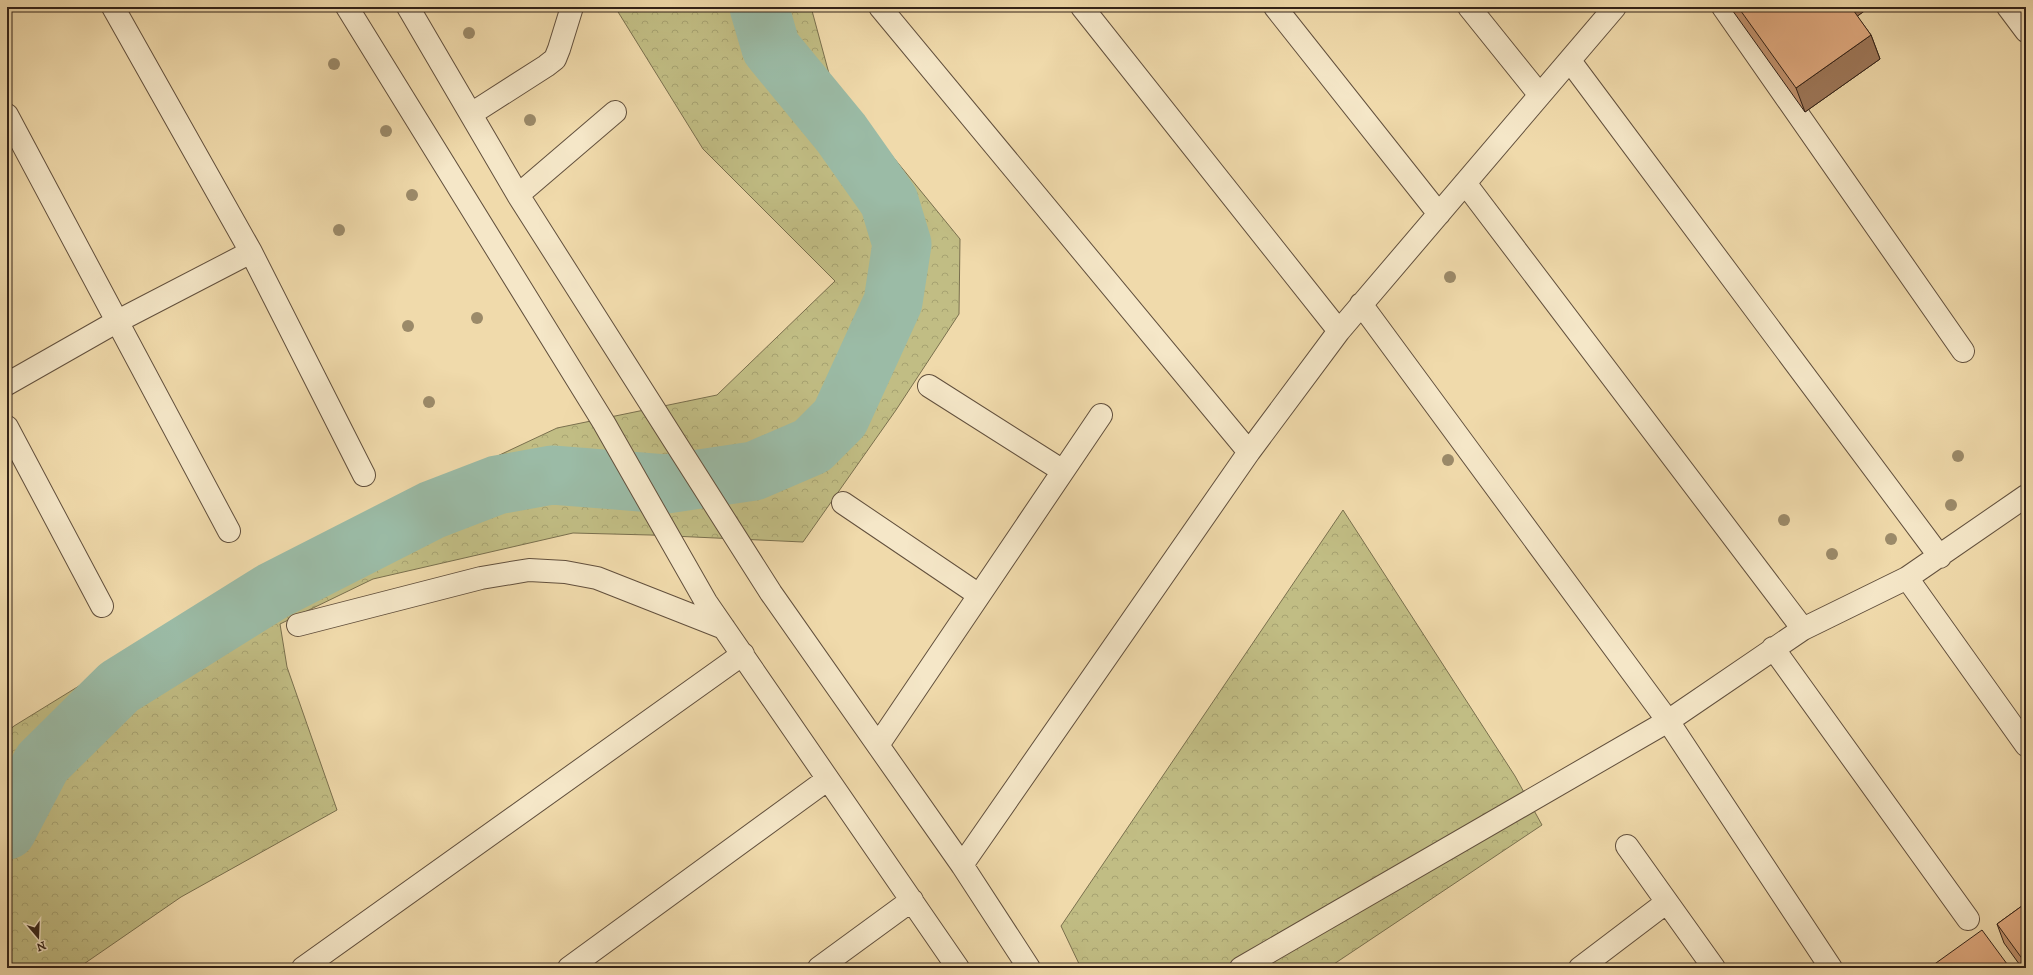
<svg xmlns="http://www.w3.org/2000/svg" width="2033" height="975" font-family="'IM FELL DW Pica',serif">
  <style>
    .forest { fill: url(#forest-crowns); stroke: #7a704e }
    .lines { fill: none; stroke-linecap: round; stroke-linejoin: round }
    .river { stroke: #9bbba6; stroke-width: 59 }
    .minor-casing { stroke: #62503d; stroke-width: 24 }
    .minor { stroke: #f5e7c8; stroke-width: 22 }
    .tree { fill: #9b8a69 }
    .wall { fill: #c2936f; stroke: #322218 }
    .shaded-wall { fill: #9e785a; stroke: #322218 }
    .building { fill: #e1ab81; stroke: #322218 }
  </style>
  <defs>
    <pattern id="forest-crowns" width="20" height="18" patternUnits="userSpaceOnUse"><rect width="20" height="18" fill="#c1bd84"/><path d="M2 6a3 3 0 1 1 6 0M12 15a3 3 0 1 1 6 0" fill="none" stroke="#a6a271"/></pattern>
  </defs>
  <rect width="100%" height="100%" fill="#f0daab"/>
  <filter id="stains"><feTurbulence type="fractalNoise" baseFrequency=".005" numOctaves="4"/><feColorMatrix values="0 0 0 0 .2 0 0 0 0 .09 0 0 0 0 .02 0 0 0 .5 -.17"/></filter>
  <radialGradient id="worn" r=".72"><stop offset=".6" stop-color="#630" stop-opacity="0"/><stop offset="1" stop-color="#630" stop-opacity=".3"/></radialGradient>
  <path class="forest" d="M 615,7 L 811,7 L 831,81 L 960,239 L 959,314 L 896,410 L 803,542 L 650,535 L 573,533 L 373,579 L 280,624 L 287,667 L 337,810 L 181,897 L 78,968 L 7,968 L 7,732 L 14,726 L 308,545 L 557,428 L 717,395 L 835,281 L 703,149 Z
    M 1343,510 L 1515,776 L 1542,825 L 1328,968 L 1081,968 L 1061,926 Z"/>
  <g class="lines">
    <path class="river" d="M 7,830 L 42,763 L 119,687 L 273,591 L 432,510 L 497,485 L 552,475 L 666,484 L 754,471 L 812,446 L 840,418 L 893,302 L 902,244 L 889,201 L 841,133 L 771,48 L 759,7"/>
    <defs>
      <path id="minor" d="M 113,7 L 251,252 L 364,475
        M 347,7 L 604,423 L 706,602 L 958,968
        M 408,7 L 518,195 L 771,593 L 962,865 L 1029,968
        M 880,7 L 1249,452
        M 1082,7 L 1339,331
        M 1275,7 L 1439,214
        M 1469,7 L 1539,94
        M 1723,7 L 1963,351
        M 2008,7 L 2026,31
        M 1570,61 L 1940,557
        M 471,114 L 546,66 L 555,59 L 559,49 L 572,7
        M 7,115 L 229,531
        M 1465,183 L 1803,629
        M 518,195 L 615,112
        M 1361,304 L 1668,721 L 1831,968
        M 7,384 L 116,322 L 251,252
        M 929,386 L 1063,471
        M 7,427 L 102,606
        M 843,503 L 979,595
        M 1907,578 L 2026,745
        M 298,625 L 481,578 L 529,570 L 565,572 L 597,578 L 724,628
        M 1773,648 L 1968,919
        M 878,745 L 1101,415
        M 1627,846 L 1714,968
        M 962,865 L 1249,452 L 1339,331 L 1615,7
        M 303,968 L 743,654
        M 569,968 L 828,779
        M 819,968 L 912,900
        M 1241,968 L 1668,721 L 1803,629 L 1907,578 L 2026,496
        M 1580,968 L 1667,902"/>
    </defs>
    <use href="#minor" class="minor-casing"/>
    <use href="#minor" class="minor"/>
  </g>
  <g class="tree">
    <circle cx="469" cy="33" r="6"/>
    <circle cx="334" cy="64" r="6"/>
    <circle cx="530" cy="120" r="6"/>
    <circle cx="386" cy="131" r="6"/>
    <circle cx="412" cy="195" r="6"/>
    <circle cx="339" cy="230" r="6"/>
    <circle cx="1450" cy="277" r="6"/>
    <circle cx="477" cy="318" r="6"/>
    <circle cx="408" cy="326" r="6"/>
    <circle cx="429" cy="402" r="6"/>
    <circle cx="1958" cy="456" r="6"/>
    <circle cx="1448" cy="460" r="6"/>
    <circle cx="1951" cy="505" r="6"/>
    <circle cx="1784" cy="520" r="6"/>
    <circle cx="1891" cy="539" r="6"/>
    <circle cx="1832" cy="554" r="6"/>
  </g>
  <path class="wall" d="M 1730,7 L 1870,7 L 1857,16 L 1871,35 L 1880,59 L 1805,112 Z
    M 2026,903 L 2026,968 L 2022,968 L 2004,943 L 1997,924 Z"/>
  <path class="shaded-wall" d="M 1847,7 L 1870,7 L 1852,20 Z
    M 1871,35 L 1880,59 L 1805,112 L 1796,88 Z"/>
  <path class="building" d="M 1738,7 L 1851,7 L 1871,35 L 1796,88 Z
    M 2026,903 L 2026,964 L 1997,924 Z
    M 1982,930 L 2010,968 L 1929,968 Z"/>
  <rect width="2033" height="975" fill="none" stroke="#f0daab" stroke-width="24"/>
  <rect x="8" y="8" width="2017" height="959" fill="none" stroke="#322218" stroke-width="2"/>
  <rect x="12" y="12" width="2009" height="951" fill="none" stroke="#322218"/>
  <g transform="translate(38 937) rotate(161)" stroke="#f5e7c8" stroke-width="3" paint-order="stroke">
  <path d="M0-3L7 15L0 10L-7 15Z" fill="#322218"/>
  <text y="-6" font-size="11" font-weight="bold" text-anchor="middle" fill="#322218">N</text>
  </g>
  <rect width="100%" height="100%" filter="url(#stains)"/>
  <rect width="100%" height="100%" fill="url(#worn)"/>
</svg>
